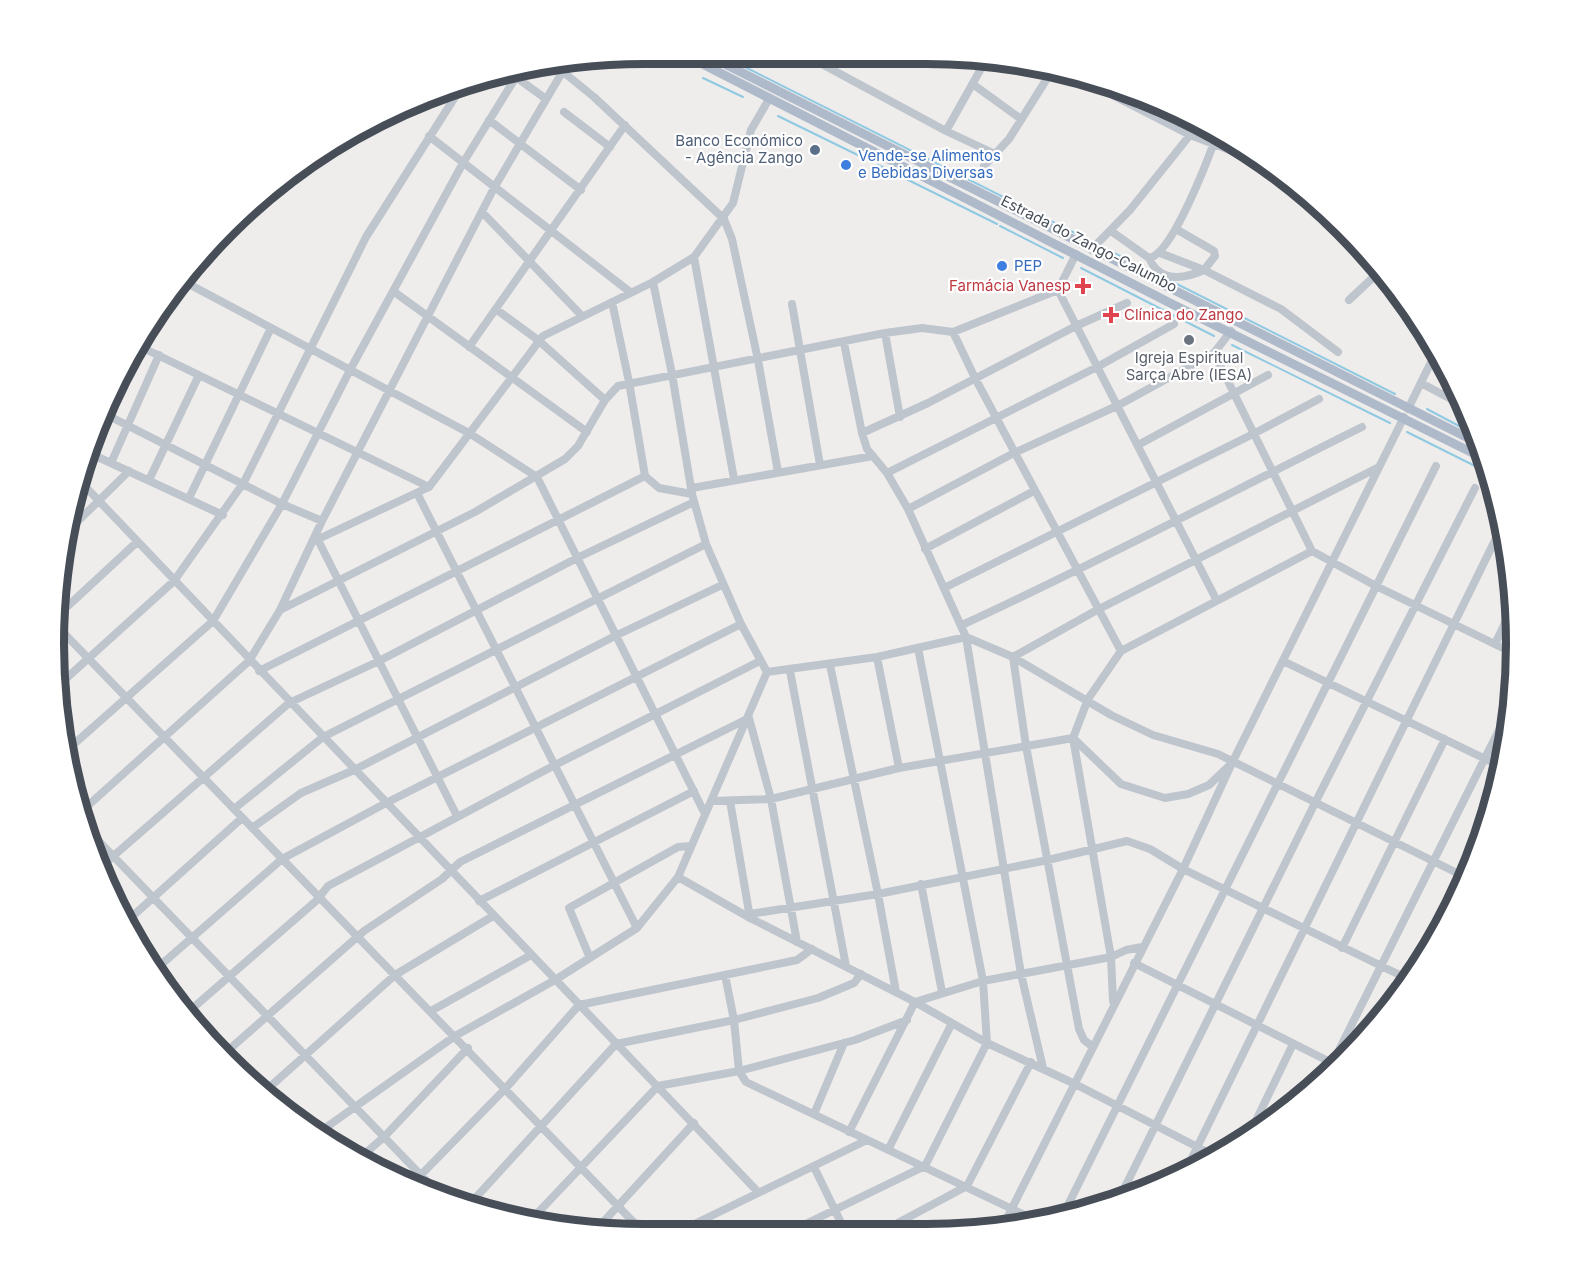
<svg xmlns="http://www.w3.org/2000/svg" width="1570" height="1288" font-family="Inter,sans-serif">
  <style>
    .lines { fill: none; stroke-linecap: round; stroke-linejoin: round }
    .stream { stroke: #90c9e2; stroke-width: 2 }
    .minor { stroke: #bfc5cd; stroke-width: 8 }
    .major { stroke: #aeb9c9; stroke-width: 9 }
    .service-dot { fill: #5c6f8a; stroke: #fff; stroke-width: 2 }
    .shop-dot { fill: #3f7fe0; stroke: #fff; stroke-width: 2 }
    .health-dot { fill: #e0444e; stroke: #fff; stroke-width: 2 }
    .worship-dot { fill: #6b7280; stroke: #fff; stroke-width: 2 }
    .labels { text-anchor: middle; stroke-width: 4.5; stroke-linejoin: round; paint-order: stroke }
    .service-label { font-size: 15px; fill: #4e5e75; stroke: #fff; text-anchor: end }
    .shop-label { font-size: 15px; fill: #366cbe; stroke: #fff; text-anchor: start }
    .street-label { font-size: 15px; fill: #474e58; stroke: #fff }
    .health-label { font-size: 15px; fill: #be3a42; stroke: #fff; text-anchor: end }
    .worship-label { font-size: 15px; fill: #5b616d; stroke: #fff }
    .rim { fill: none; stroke: #474e58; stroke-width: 8 }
  </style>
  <rect width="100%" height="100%" fill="#efedec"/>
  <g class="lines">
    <path class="stream" d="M 655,54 L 660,57
      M 719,54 L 1091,241
      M 670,61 L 682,67
      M 703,78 L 743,97
      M 778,116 L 870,161
      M 878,165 L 997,224
      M 1000,226 L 1063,258
      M 1104,248 L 1156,274
      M 1081,268 L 1214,336
      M 1167,279 L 1395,394
      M 1232,345 L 1390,423
      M 1427,409 L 1474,434
      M 1407,432 L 1489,473"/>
    <path class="minor" d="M 805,55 L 946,131
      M 987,58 L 946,131 L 995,154
      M 562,71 L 594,97 L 724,219 L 732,239 L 758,360 L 778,472
      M 509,72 L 546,99
      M 1075,76 L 1190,135 L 1240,154 L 1288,179
      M 974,85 L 1021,119
      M 564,112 L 610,147
      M 489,120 L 581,190
      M 429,136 L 630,292
      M 984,166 L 1009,139 L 1053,69
      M 482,212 L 582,316
      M 1176,229 L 1214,251 L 1215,256 L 1204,270 L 1281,309 L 1338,352
      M 1111,231 L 1149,258 C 1172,255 1209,157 1217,134
      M 1091,250 L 1130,210 L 1190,135
      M 1160,253 L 1204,270
      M 694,257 L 734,479
      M 1149,258 C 1160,283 1184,279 1204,270
      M 183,281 L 469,433 L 537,477 L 705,814
      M 653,282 L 672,374 L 692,494 L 706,544 L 741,624 L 767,672
      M 1058,290 L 1216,599
      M 393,291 L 587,432
      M 1349,300 L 1381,270
      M 612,302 L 629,382 L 645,476 L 659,488 L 692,494
      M 792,304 L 820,465
      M 497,310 L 538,340 L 605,400
      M 953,332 L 975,378 L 1121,651
      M 885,333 L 900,417
      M 844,343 L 862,433 L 867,449 L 887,473 L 908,509 L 966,637 L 1021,974 L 1043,1068
      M 139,346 L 429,487
      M 469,347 L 625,125
      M 1214,353 L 1312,551
      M 1421,383 L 1464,406
      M 1408,409 L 1436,352
      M 105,414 L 282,504 L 322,521
      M 862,433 L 928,403 L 1076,326 L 1127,303
      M 1138,445 L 1268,375
      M 87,452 L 223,515
      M 111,463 L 159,355
      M 887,473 L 1099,366 L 1174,324
      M 149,480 L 199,375
      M 80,481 L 758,1192
      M 692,488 L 873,456
      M 417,493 L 637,928
      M 189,498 L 271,328
      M 908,509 L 1014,453 L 1119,405 L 1214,353 L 1231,331
      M 71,528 L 129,471
      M 318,540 L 457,816
      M 312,542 L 429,487 L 543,336 L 653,282 L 694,257 L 733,203 L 751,130 L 769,99
      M 925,549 L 1034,491
      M 944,588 L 1255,433 L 1319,399
      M 280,610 L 475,512 L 565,459 L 578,446 L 605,400 L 618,386 L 885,333 L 922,328 L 953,332 L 1058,290 L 1076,254
      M 56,617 L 137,542
      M 962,625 C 1097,563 1229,493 1362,427
      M 57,626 L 644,1233
      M 1495,644 L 1514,604
      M 877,657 L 899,768
      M 1283,661 L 1500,766
      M 830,665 L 878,894 L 896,992
      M 259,671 L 645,476
      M 790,671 L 846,966
      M 767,672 L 877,657 L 966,637 L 1013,657 L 1111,715 L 1153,735 L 1218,754 L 1465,877
      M 60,684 L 174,581 L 244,482 L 366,237 L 462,86
      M 65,752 L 213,621 L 282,504 L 350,370 L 463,163 L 516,77
      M 712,801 L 771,799 L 899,768 L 1073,738 L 1121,784 L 1165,798 L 1188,794 L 1209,785 L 1229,766
      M 730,801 L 750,918
      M 234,809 L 323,737 L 706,544
      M 83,810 L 249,661 L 280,610 L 322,521 L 494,188 L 567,64
      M 252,828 L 301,793 L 354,770 L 615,636 L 722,585
      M 90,832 L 440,1195
      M 102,866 L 289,703 L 379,661 L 577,558 L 694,502
      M 678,877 L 750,918 L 915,1002 L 987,1043 L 1075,1084 L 1215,1156
      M 921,884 L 942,992
      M 479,901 L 694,791
      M 750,914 L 878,894 L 1048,860 L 1127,841 L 1150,849 L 1183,869 L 1408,979
      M 126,922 L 242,818
      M 1342,948 L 1445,739
      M 590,958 L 569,908 L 678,847 L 691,846
      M 1134,963 L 1336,1065
      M 155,970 L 282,859 L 386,803 L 741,624
      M 725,975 L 734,1020 L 739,1071 L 746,1082 L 1037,1221
      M 1113,1001 L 1111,957 L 1073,738 L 1088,699 L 1121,651 L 1312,551 L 1376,586 L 1513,653
      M 431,1011 L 531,955
      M 186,1014 L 316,901 L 328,886 L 555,765 L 760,661
      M 1093,1047 L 1084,1040 L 1079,1029 L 1026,746 L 1013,657 L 1097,610 L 1379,467
      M 224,1054 L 364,931 L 442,879 L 460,862 L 749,718 L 771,799 L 797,942
      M 1328,1072 L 1511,706
      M 263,1093 L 395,975 L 493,916
      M 814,1114 L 844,1043
      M 321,1131 L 455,1036 L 555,980 L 637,928 L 678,877 L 767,672
      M 849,1132 L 915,1002 L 983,981 L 1111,957 L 1126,950 L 1142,947
      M 1249,1135 L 1293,1044
      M 888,1150 L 952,1023
      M 360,1158 L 385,1136 L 468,1048
      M 814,1167 L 846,1233
      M 1184,1174 L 1502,526
      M 412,1184 L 505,1089 L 579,1005 L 797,960 L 812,949
      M 1119,1199 L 1315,803 L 1475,488
      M 469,1205 L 616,1044 L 734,1020 L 818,998 L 854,983 L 861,974
      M 1062,1217 L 1436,466
      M 531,1220 L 658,1086 L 739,1071 L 855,1040 L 907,1020
      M 1003,1226 L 1183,869 L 1232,763 L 1404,417
      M 595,1231 L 694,1123
      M 676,1233 L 867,1140
      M 787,1233 L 925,1166 L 987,1043 L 983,981 L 918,648
      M 879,1233 L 967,1186 L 1031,1062"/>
    <path class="major" d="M 683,54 L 1172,304 L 1483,458
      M 705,54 L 1478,443"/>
  </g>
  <circle class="service-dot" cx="815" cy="150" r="6"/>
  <g class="shop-dot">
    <circle cx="846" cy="165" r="6"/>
    <circle cx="1002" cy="266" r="6"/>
  </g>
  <g class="health-dot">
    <path d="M1080 277h6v6h6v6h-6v6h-6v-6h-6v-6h6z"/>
    <path d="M1108 306h6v6h6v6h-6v6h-6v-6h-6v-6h6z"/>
  </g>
  <circle class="worship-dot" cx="1189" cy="340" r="6"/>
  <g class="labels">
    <g class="service-label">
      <text x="803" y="146">Banco Económico<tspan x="803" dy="17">- Agência Zango</tspan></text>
    </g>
    <g class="shop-label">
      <text x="858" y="161">Vende-se Alimentos<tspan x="858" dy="17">e Bebidas Diversas</tspan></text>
      <text x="1014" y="271">PEP</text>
    </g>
    <g class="street-label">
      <text transform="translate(1089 244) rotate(27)" y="5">Estrada do Zango-Calumbo</text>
    </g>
    <g class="health-label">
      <text x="1071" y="291">Farmácia Vanesp</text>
      <text x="1124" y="320" text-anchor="start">Clínica do Zango</text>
    </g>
    <g class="worship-label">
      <text x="1189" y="363">Igreja Espiritual<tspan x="1189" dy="17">Sarça Abre (IESA)</tspan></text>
    </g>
  </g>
  <path d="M0 0H1570V1288H0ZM644 64H926A580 580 0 0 1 1506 644V644A580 580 0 0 1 926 1224H644A580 580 0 0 1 64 644V644A580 580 0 0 1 644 64Z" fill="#fff" fill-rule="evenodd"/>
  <path class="rim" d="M644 64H926A580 580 0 0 1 1506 644V644A580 580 0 0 1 926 1224H644A580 580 0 0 1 64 644V644A580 580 0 0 1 644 64Z"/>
</svg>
